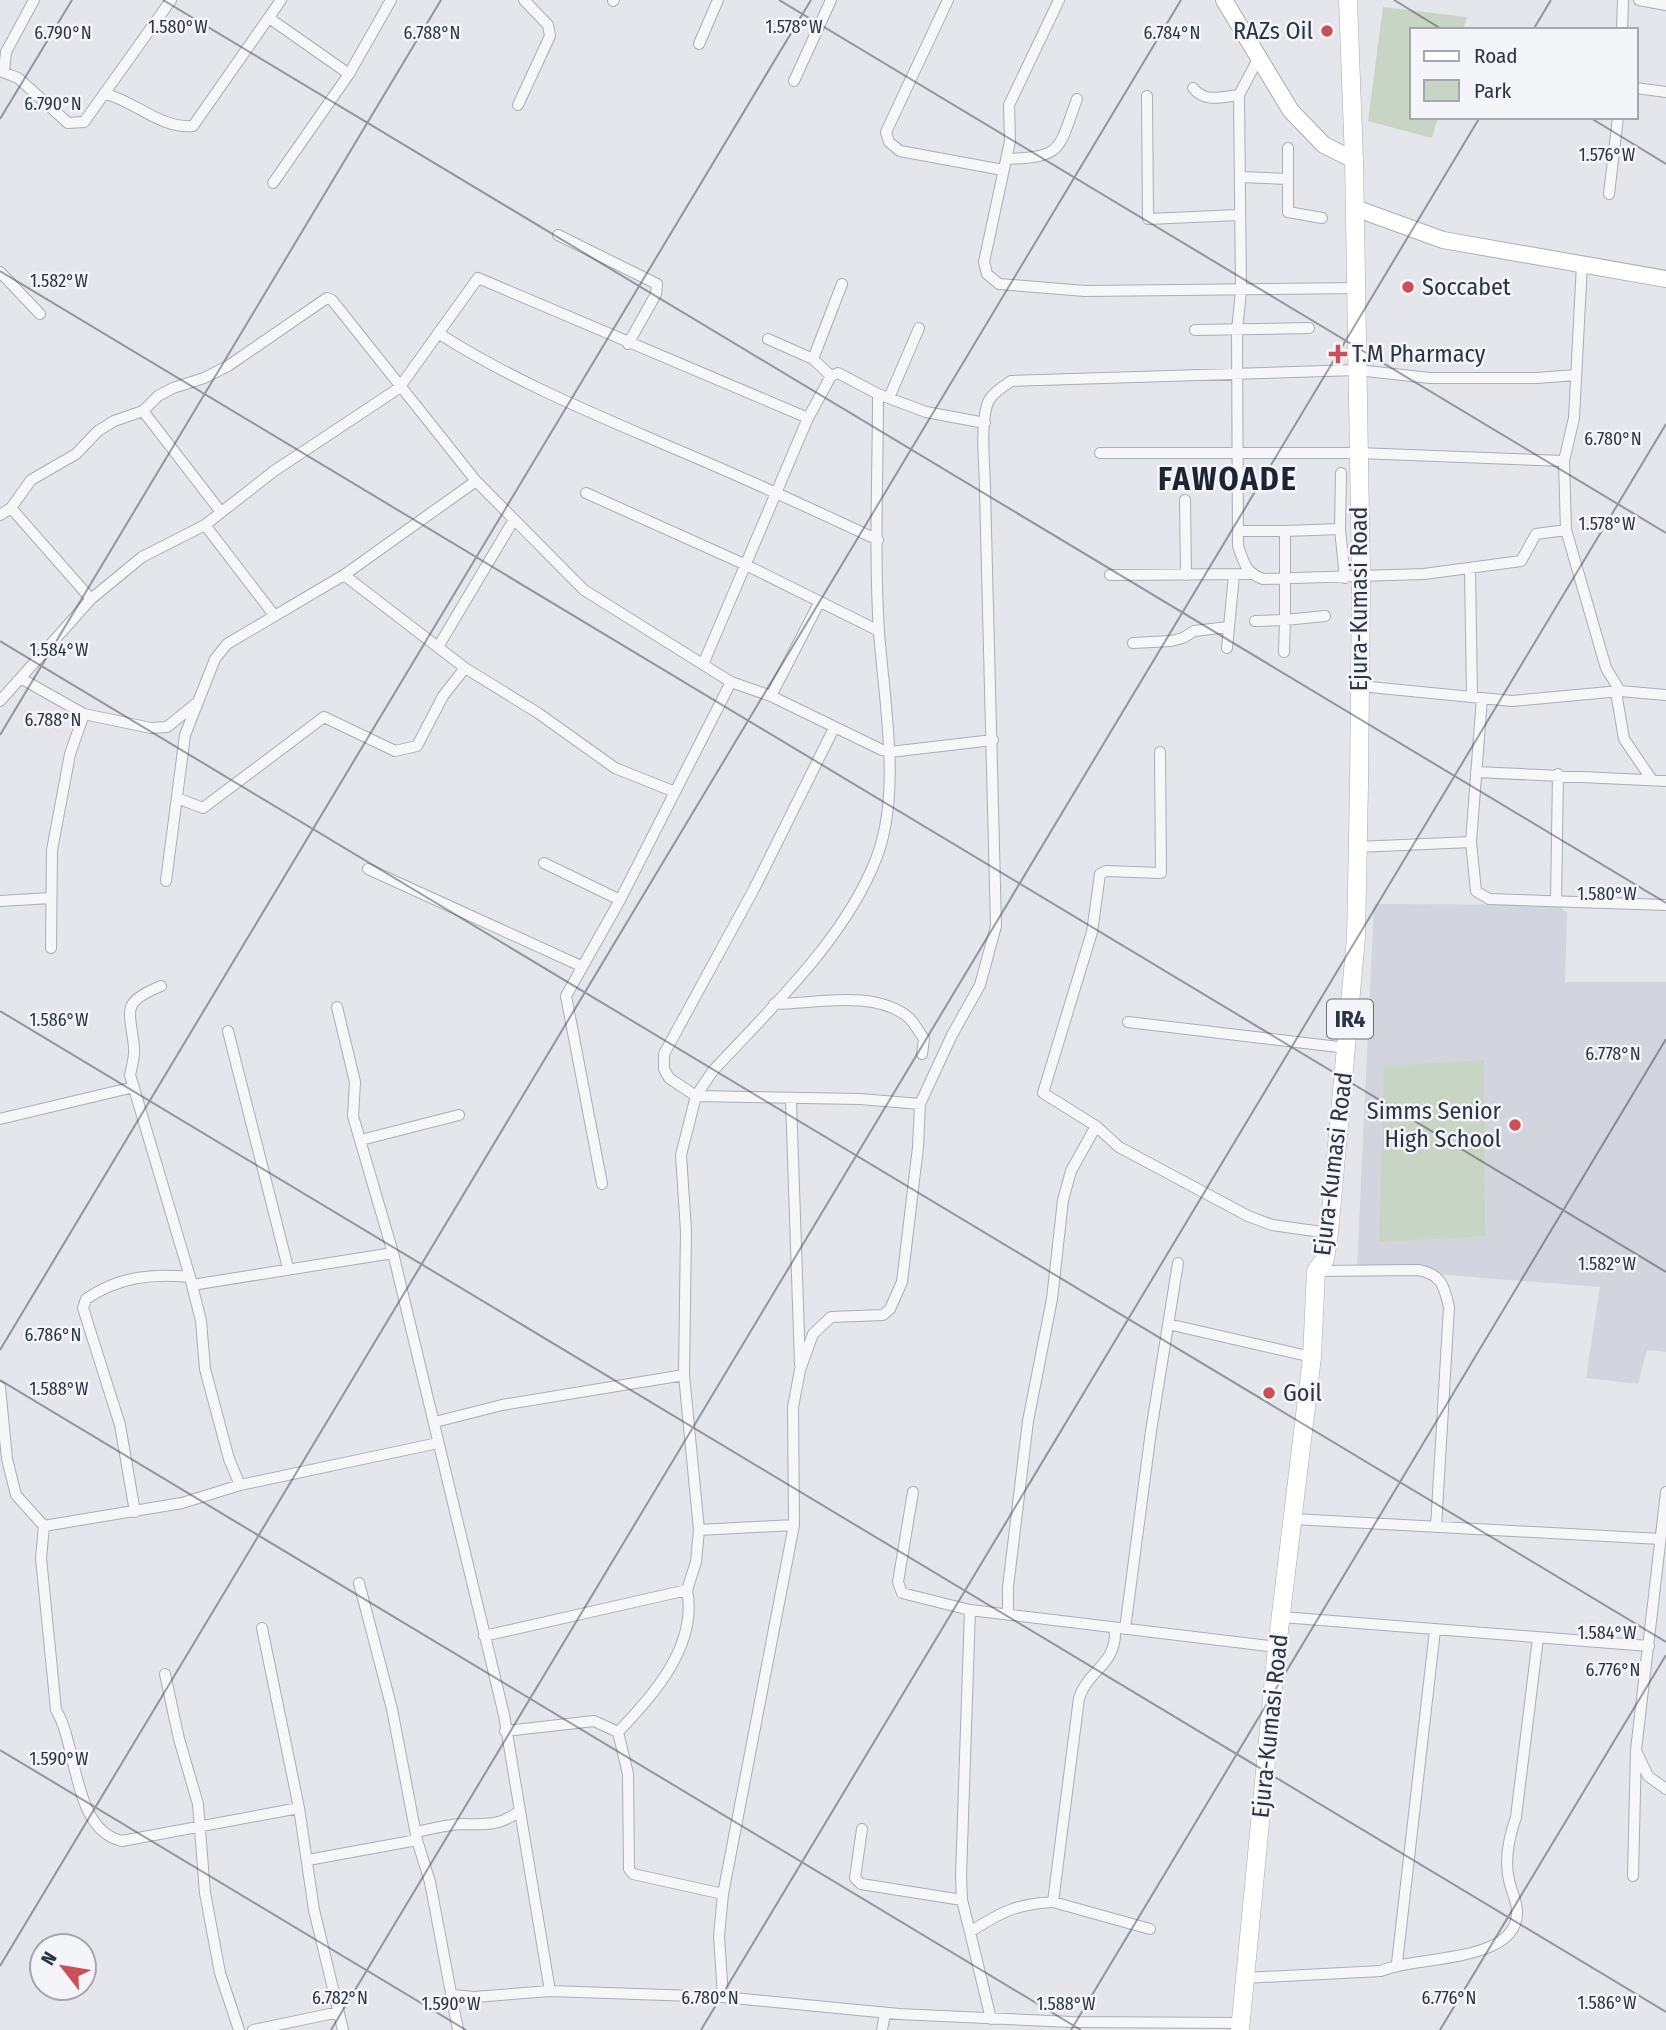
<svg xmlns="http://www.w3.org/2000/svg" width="1666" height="2030" font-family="'Fira Sans Condensed',sans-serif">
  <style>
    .built { fill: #d2d5dd }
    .green { fill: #c8d5c5 }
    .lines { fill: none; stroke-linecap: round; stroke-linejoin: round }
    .street-casing { stroke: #a9adb5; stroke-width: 12 }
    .secondary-casing { stroke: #a9adb5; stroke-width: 18 }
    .primary-casing { stroke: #a4aab7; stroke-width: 19 }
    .street { stroke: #f7f7fa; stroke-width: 10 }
    .secondary { stroke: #fff; stroke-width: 16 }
    .primary { stroke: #fff; stroke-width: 18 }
    .ticks { fill: none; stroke: #2c3343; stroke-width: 2; stroke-opacity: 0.45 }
    .poi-dot { fill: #ca4f58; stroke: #f4f5f8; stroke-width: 2.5 }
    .labels { text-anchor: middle; stroke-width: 5; stroke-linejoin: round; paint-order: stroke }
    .shield { fill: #f4f5f8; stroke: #686d79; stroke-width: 2 }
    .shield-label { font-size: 23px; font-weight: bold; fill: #2c3343 }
    .poi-label { font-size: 24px; fill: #2c3343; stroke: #f4f5f8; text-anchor: start }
    .street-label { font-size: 24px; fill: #2c3343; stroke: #f4f5f8 }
    .district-label { font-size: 32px; font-weight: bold; letter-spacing: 2px; fill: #1e2434; stroke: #f4f5f8 }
    .ticks-label { font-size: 18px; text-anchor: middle; fill: #2c3343; stroke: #f4f5f8; stroke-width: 5; stroke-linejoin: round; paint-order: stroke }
  </style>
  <rect width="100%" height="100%" fill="#e4e6eb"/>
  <path class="built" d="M 1374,904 L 1558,905 L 1567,913 L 1565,982 L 1666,982 L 1666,1352 L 1647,1350 L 1638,1384 L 1586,1378 L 1600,1287 L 1357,1268 Z"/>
  <path class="green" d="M 1383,7 L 1467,17 L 1463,30 L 1412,30 L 1412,117 L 1438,117 L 1432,138 L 1368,121 Z
    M 1484,1060 L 1485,1236 L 1379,1242 L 1384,1066 Z"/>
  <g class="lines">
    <defs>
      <path id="street" d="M 948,0 L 886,132 L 889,142 L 900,151 L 1003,170
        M 1059,0 L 1009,105 L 1010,141 L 984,262 L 987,274 L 999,284 L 1085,291 L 1356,288
        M 1639,0 L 1666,5
        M 613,1 L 614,0
        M 269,18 L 349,74
        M 1622,30 L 1623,0
        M 699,44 L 718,0
        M 1258,59 L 1239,95 L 1241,291 L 1237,330 L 1238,546 C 1244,563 1246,573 1263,579 L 1424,574 L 1521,561 L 1536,534 L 1566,530
        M 0,71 L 18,78 L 68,123 L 84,122 L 171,0
        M 4,71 L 6,52 L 34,0
        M 794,81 L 831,0
        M 1193,88 C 1205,103 1221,97 1239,95
        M 1636,88 L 1666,92
        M 106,94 C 136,102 161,129 193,126 L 281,0
        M 1147,96 L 1148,219 L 1238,215
        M 518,105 L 550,36 L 548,25 L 524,0
        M 1288,148 L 1288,212 L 1322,218
        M 1006,159 C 1064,157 1058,150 1077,99
        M 1240,177 L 1288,179
        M 273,183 L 349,74 L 391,0
        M 1609,194 L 1618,117
        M 558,235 L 657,284 L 656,294 L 628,344
        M 1582,264 L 1574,418 L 1564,461 L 1566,530 L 1606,668 L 1620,691
        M 0,272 L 40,314
        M 1195,330 L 1309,328
        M 438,333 C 513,381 592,413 673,448 C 742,477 810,508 878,540
        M 768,339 L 813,359 L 831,376
        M 813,359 L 842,284
        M 889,398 L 919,328
        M 143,411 L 221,512
        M 1100,453 L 1358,453 L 1564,461
        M 586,493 L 744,564 L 879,631
        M 1185,500 L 1186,575
        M 11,508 L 91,599
        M 0,515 L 11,508 L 31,480 L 76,454 L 98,431 L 114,421 L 143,411 L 158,396 L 173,388 L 204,378 L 228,366 L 327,298 L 332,300 L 476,481 L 584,590 L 731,682 L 771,696 L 882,750 L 890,752 L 993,740
        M 205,525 L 274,615
        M 1340,529 L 1341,473
        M 1238,531 L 1285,531
        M 1470,568 L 1472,697
        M 344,575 L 465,668 L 538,713 L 615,768 L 675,792
        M 1110,575 L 1251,574
        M 1325,616 L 1285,620 L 1285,531 L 1340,529 L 1345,578
        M 1255,621 L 1285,620 L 1284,652
        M 1133,643 L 1171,641 L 1183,638 L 1194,631 L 1228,627
        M 438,647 L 513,521
        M 1227,648 L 1234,575
        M 704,662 L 808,418 L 831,376 L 838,373 L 878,394 L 926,412 L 985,423
        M 22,679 L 84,714 L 151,728 L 167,727 L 198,702 L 215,659 L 227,644 L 344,575 L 476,481
        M 1360,686 L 1512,701 L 1620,691 L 1666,695
        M 1616,692 L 1624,739 L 1652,780
        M 771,696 L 819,603
        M 1482,698 L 1471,842 L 1476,891 L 1489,899 L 1666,905
        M 0,701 L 91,599 L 142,557 L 205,525 L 274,471 L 399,388 L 478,278 L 808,418
        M 834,728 L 754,889 L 664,1054 L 664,1069 L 669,1078 L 696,1096 L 860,1099 L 920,1104 L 952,1035 L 980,985 L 996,926 L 985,491 C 985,465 980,431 987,405 C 990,394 1002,388 1011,381 L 1357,370 L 1430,378 L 1537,378 L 1576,375
        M 1160,752 L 1161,873 L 1106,871 L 1100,874 L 1092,932 L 1043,1093 L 1096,1126 L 1119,1147 L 1248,1216 L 1272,1225 L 1329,1233
        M 1476,772 L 1666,781
        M 177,798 L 203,808 L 324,717 L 395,751 L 417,746 L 443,696 L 465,668
        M 1357,847 L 1471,842
        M 544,863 L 620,900
        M 368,869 L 581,966
        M 166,881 L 185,735 L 198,702
        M 0,901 L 51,898
        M 1556,901 L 1558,774
        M 51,948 L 52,850 L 70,754 L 84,714
        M 161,986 C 120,1003 130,1009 134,1047 C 135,1056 132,1066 130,1075 L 190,1277 L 201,1321 L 205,1369 L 229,1459 L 240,1485
        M 774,1004 C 815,1004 873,989 908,1017 C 914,1022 919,1032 924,1039 L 922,1054
        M 337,1007 L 355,1082 L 353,1116 L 393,1253 L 504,1715 L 550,1991
        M 1128,1022 L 1347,1048
        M 228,1031 L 288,1268
        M 791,1100 L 800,1364
        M 0,1119 L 134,1087
        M 361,1140 L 459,1115
        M 602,1184 L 566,996 L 620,900 L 731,682
        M 1316,1271 L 1418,1270 C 1441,1274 1444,1285 1449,1307 L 1436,1527
        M 192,1285 L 393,1253
        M 1168,1324 L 1312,1357
        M 0,1387 L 7,1459 L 16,1495 L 44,1526 L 182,1503 L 240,1485 L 438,1443
        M 435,1422 L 502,1405 L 684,1375
        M 913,1492 L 898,1582 L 902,1593 L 970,1610 L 1277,1647
        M 135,1512 L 120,1425 L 83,1308 L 86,1299 C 118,1277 152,1273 190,1277
        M 1293,1519 L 1660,1539
        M 44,1526 L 41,1558 L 56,1710 C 78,1745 72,1830 122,1841 L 299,1808
        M 699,1530 L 684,1375 L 686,1231 L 681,1155 L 696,1096 L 712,1072 C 770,1009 845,939 876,859 C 902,794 884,701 879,632 C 874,553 878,473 878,394
        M 359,1583 L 392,1709 L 417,1840 L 430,1882 L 458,2030
        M 970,1610 L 961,1876 L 962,1900 L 970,1932 C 1001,1912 1016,1904 1053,1902 L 1079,1698 C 1089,1668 1117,1666 1115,1628
        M 1008,1615 L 1008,1587 L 1028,1421 L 1052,1299 L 1063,1200 L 1071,1171 L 1096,1126
        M 1282,1617 L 1649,1646
        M 262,1628 L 299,1808 L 314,1910 L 343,2030
        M 1125,1629 L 1151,1431 L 1178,1263
        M 484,1636 L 687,1590 L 696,1562 L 699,1530 L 794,1525
        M 165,1674 L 179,1739 L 198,1804 L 205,1893 L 220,1973 L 239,2030
        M 505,1731 L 594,1721 L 618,1732 L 628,1774 L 629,1869 L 633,1874 L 723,1894
        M 618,1732 C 654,1695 698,1645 687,1590
        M 1637,1753 L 1648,1776 L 1666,1789
        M 862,1829 L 855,1878 L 861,1884 L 962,1900
        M 416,1832 C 430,1829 446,1825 460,1824 C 483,1824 498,1827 518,1812
        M 308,1860 L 417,1840
        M 1633,1876 L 1636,1750 L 1666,1492
        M 1053,1902 L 1150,1929
        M 970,1932 L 991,2019
        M 1397,1963 L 1435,1630
        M 1244,1978 L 1381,1971 C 1416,1955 1519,1964 1517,1911 C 1517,1901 1511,1890 1509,1880 C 1504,1859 1509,1837 1516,1817 L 1538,1638
        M 453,1995 L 474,1997 L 550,1991 L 723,1997 L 899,2014 L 1072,2022 L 1241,2023
        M 723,1997 L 719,1936 L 723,1894 L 794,1525 L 793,1407 L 800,1370 L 813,1334 L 831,1317 L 883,1315 L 890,1309 L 902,1282 L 918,1147 L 920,1104
        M 253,2030 L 339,2012
        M 882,2030 L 885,2013"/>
      <path id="secondary" d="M 1224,0 L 1291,111 L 1324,145 L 1354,160
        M 1355,208 L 1443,240 L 1666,279"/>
      <path id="primary" d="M 1240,2030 L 1277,1647 L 1312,1357 L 1316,1271 L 1325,1259 L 1329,1233 L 1356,938 L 1359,785 L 1361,578 L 1354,160 L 1348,0"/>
    </defs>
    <use href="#street" class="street-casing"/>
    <use href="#secondary" class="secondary-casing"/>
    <use href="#primary" class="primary-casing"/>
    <use href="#street" class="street"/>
    <use href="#secondary" class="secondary"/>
    <use href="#primary" class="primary"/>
  </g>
  <path class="ticks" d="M 163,0 L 1666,903M 779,0 L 1666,533M 1394,0 L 1443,30M 1533,30 L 1551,0M 1589,117 L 1666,164M 0,119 L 72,0M 0,271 L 1666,1272M 0,641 L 1666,1642M 0,735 L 441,0M 0,1011 L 1666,2012M 0,1350 L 811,0M 0,1380 L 1081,2030M 0,1750 L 466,2030M 0,1966 L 1181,0M 331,2030 L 1480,117M 701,2030 L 1666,424M 1071,2030 L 1666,1039M 1440,2030 L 1666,1655"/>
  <g class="poi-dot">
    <circle cx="1327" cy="31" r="7"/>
    <circle cx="1408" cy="287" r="7"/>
    <path d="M1334.5 343.5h7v7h7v7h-7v7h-7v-7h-7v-7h7z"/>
    <circle cx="1515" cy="1125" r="7"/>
    <circle cx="1269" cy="1393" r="7"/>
  </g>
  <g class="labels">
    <rect class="shield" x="1327" y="999.5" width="46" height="39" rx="5"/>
    <g class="shield-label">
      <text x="1350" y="1027">IR4</text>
    </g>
    <g class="poi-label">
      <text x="1313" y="39" text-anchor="end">RAZs Oil</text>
      <text x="1422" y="295">Soccabet</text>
      <text x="1352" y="362">T.M Pharmacy</text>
      <text x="1501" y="1119" text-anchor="end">Simms Senior<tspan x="1501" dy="28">High School</tspan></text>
      <text x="1283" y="1401">Goil</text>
    </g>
    <g class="street-label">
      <text transform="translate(1359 599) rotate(-90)" y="8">Ejura-Kumasi Road</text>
      <text transform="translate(1333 1164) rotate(-83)" y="8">Ejura-Kumasi Road</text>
      <text transform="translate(1270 1726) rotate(-84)" y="8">Ejura-Kumasi Road</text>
    </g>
    <g class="district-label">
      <text x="1228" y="490">FAWOADE</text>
    </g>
  </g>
  <g class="ticks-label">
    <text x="178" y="33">1.580°W</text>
    <text x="794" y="33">1.578°W</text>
    <text x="63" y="39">6.790°N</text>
    <text x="432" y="39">6.788°N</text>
    <text x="1172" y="39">6.784°N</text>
    <text x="53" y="110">6.790°N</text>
    <text x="1607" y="161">1.576°W</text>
    <text x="59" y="287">1.582°W</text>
    <text x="1613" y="445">6.780°N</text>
    <text x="1607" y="530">1.578°W</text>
    <text x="59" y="656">1.584°W</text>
    <text x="53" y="726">6.788°N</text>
    <text x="1607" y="900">1.580°W</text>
    <text x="59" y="1026">1.586°W</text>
    <text x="1613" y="1060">6.778°N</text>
    <text x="1607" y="1270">1.582°W</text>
    <text x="53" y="1341">6.786°N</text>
    <text x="59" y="1395">1.588°W</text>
    <text x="1607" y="1639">1.584°W</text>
    <text x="1613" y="1676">6.776°N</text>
    <text x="59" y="1765">1.590°W</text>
    <text x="340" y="2004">6.782°N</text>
    <text x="710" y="2004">6.780°N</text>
    <text x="1449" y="2004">6.776°N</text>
    <text x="1607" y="2009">1.586°W</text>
    <text x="451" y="2010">1.590°W</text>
    <text x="1066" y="2010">1.588°W</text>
  </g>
  <rect x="1410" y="28" width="228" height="91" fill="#f4f5f8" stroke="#a4a7b0" stroke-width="2"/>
  <rect x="1424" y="51" width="35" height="10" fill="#ffffff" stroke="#a4a7b0" stroke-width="2"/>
  <text x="1474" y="63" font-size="21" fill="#2c3343">Road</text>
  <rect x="1424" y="80" width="35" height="21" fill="#c8d5c5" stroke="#a4a7b0" stroke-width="2"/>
  <text x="1474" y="98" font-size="21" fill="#2c3343">Park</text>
  <g transform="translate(63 1967) rotate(301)"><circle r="33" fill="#f4f5f8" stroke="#a4a7b0" stroke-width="2"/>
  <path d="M0-5L12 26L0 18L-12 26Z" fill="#ca4f58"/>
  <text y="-10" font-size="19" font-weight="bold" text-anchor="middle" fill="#2c3343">N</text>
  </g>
</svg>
